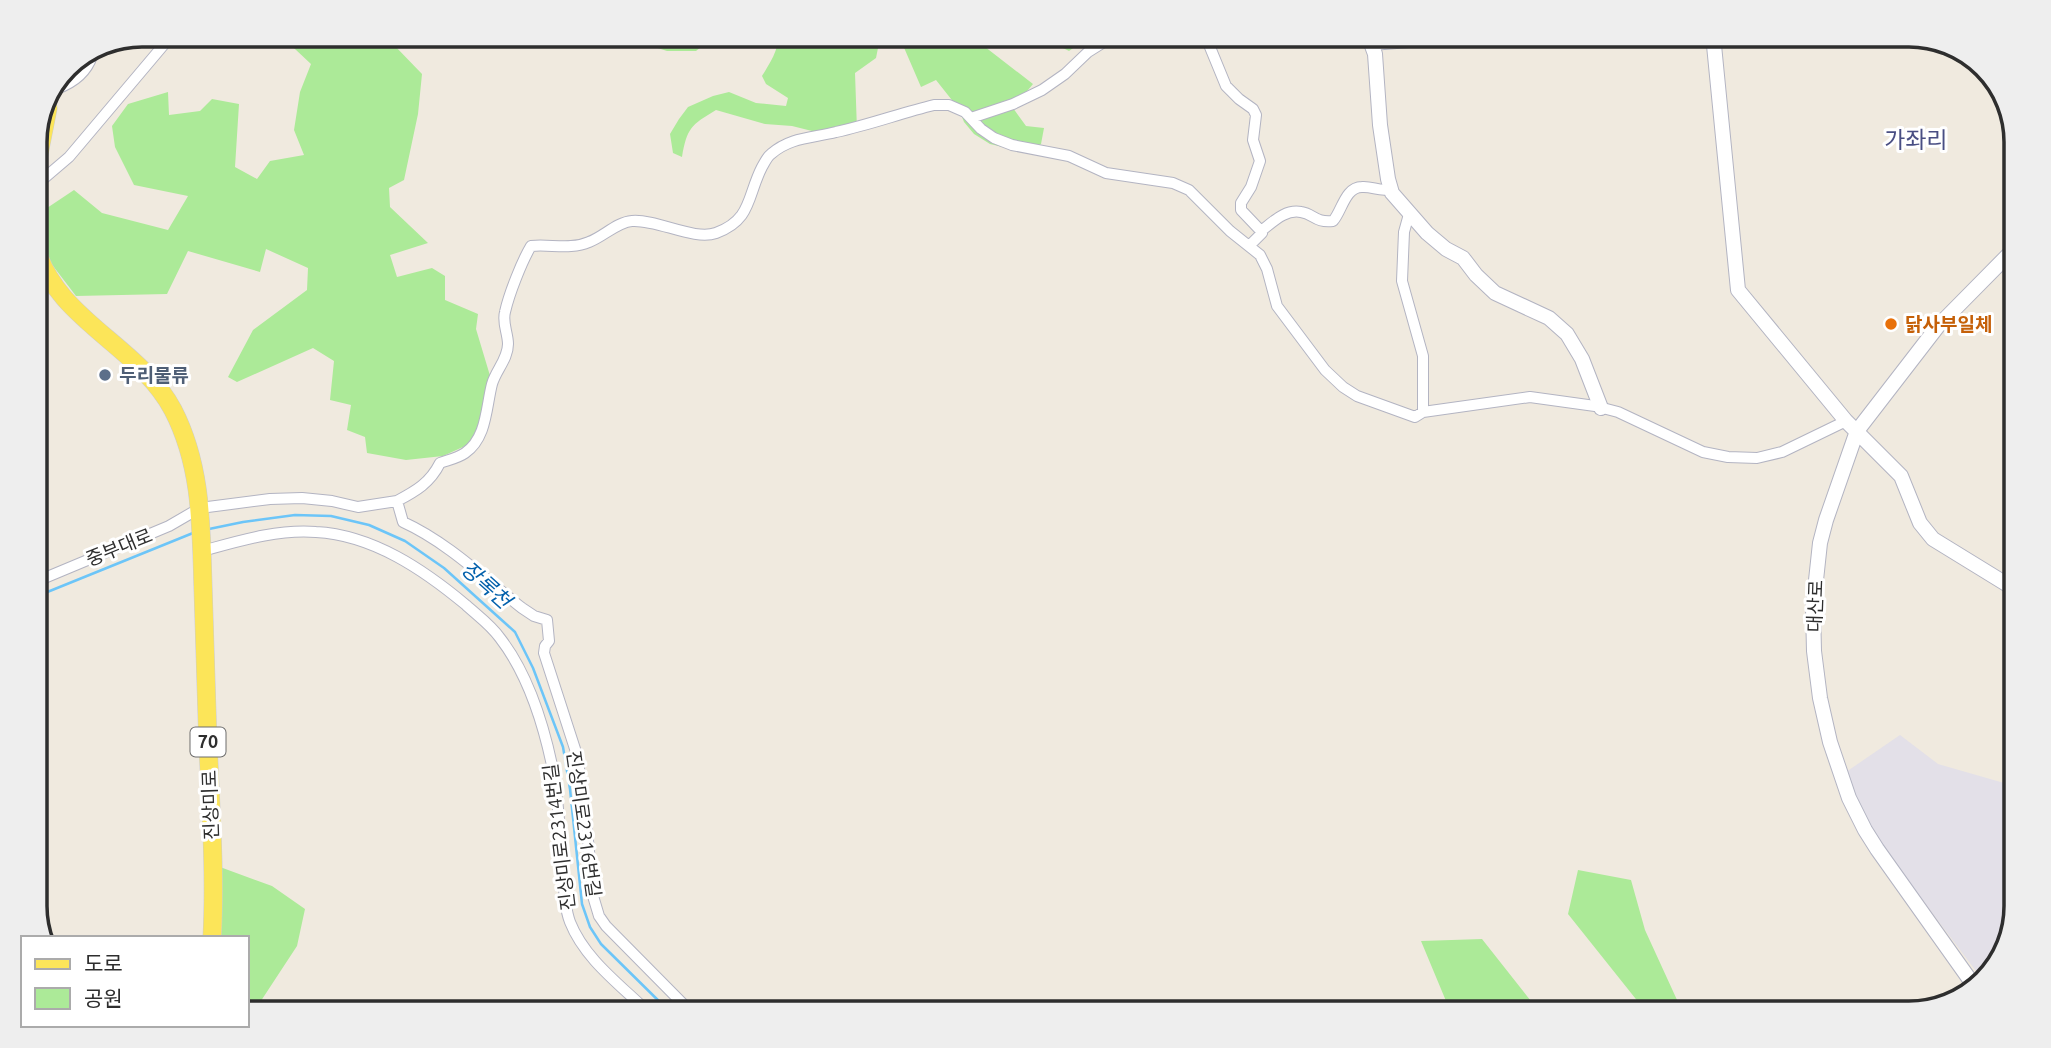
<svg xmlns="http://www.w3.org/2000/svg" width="2051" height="1048" font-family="Ubuntu,'Noto Sans KR',sans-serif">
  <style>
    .industrial { fill: #e3e0e8 }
    .green { fill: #acea98 }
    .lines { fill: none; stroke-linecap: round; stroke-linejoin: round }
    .stream { stroke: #6cc5f8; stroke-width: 2.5 }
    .minor-casing { stroke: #b3b4c2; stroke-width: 12 }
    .tertiary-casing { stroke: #b3b4c2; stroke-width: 16 }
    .primary-casing { stroke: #cdcdcd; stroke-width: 19 }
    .minor { stroke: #fff; stroke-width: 10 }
    .tertiary { stroke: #fff; stroke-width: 14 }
    .primary { stroke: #fce559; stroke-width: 18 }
    .food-dot { fill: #e8710a; stroke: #fff; stroke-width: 2.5 }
    .service-dot { fill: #5c6f8a; stroke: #fff; stroke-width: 2.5 }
    .labels { text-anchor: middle; stroke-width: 6; stroke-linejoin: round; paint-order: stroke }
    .shield { fill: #fff; stroke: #6d6d6d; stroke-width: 2 }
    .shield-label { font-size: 18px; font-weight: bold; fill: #2e2e2e }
    .food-label { font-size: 19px; font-weight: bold; fill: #c56008; stroke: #fff; text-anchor: start }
    .service-label { font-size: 19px; font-weight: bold; fill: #4e5e75; stroke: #fff; text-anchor: start }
    .street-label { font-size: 19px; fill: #2e2e2e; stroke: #fff }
    .water-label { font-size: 21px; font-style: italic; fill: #0361ac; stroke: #fff }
    .quarter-label { font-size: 23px; fill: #494e83; stroke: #fff }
    .rim { fill: none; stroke: #2e2e2e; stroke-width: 3.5 }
  </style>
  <rect width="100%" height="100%" fill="#f0eadf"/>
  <path class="industrial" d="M 1900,735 L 1938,764 L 2011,785 L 2016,781 L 2016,905 L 2005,953 L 1982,979 L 1884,849 L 1857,804 L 1846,772 Z"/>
  <path class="green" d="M 280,35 L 380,35 L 379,40 L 394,45 L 422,74 L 418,114 L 404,180 L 389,188 L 390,207 L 428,243 L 390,255 L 397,277 L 432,268 L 445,276 L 445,300 L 478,314 L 476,329 L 491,379 L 474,442 L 443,456 L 406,460 L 367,453 L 365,437 L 347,430 L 351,405 L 330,400 L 334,361 L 313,348 L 237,382 L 228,377 L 253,330 L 307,290 L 308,268 L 266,249 L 260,272 L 188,251 L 167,294 L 76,296 L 50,262 L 41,225 L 41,212 L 74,190 L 102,213 L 168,230 L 188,196 L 134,185 L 115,147 L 112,126 L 128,104 L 168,92 L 169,115 L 200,111 L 212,99 L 239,104 L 235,167 L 257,179 L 270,161 L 304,155 L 294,130 L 300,92 L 311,64 Z
    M 635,35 L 716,35 L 696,51 L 667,51 L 639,42 Z
    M 779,35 L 975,35 L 980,43 L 1033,84 L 1013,108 L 1026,126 L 1044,128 L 1041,144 L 1029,153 L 990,144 L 974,134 L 964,122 L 959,109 L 936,80 L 921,87 L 902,43 L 888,38 L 879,43 L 876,58 L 855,73 L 857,130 L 832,136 L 792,126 L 765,124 L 716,110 C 691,125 687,128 682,157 L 673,153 L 670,134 L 679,119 L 688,107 L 713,96 L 729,92 L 756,103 L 786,106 L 788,98 L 766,84 L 762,76 C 770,63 778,51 779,35 Z
    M 1037,35 L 1091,35 L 1069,51 Z
    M 220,867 L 272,886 L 305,909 L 297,946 L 253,1013 L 247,1013 L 247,938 L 218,938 Z
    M 1578,870 L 1631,880 L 1645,930 L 1683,1013 L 1647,1013 L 1568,914 Z
    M 1482,939 L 1538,1010 L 1540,1013 L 1451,1013 L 1421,941 Z"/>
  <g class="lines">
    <path class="stream" d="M 209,529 L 243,522 L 295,515 L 331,516 L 369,525 L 405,541 L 444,568 L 515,632 L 533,668 L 563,747 L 570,789 L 582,904 L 590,927 L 601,944 L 671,1013
      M 35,597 L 193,533"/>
    <defs>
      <path id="minor" d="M 1205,35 L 1226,86 L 1239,99 L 1253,109 L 1256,115 L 1253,140 L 1260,161 L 1251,187 L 1241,203 L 1241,210 L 1261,231
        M 1372,45 L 1433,40 L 1448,35
        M 56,89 C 73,83 86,74 92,56
        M 971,118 L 1013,104 L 1042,90 L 1065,74 L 1088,52 L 1115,35
        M 35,186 L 69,157 L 172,35
        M 1409,214 L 1404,232 L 1402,281 L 1423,356 L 1423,412
        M 1250,245 L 1262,233 L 1261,231 C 1273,222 1285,209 1301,212 C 1314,214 1315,223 1333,221 C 1342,211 1345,187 1362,187 C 1372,186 1380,192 1390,189
        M 397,501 C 416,491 430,483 440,463 C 448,460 458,458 465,453 C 487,438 486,407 492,384 C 496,370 508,359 508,344 C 508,333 502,323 505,312 C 509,294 522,261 531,246 C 550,244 571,250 589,242 C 603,237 617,222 632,221 C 657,219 694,241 716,233 C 752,220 747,196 762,167 C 765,162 767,157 771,154 C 790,137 813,138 836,132 C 869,125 901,113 934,105 L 949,105 L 965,112 L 981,129 L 994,138 L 1012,145 L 1069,156 L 1106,173 L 1173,183 L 1189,190 L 1230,231 L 1260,255 L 1267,269 L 1277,306 L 1325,370 L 1343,387 L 1357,396 L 1415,417 L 1423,412 L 1530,397 L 1595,406 L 1618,412 L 1703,452 L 1728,457 L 1757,458 L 1782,452 L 1846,421
        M 202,551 C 239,541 277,529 316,532 C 373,535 424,570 466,605 C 478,616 491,625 500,638 C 528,674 544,726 553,770 C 559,803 560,837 563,870 C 564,887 564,906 570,922 C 585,960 622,986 649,1013
        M 35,582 L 169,526 L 200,508 L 270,499 L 302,498 L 332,501 L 358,507 L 397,501 L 403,522 C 447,542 484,578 522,608 L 534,616 L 547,620 L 549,641 L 545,646 L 544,653 L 576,752 L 584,796 L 593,896 L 599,916 L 606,926 L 692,1013"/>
      <path id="tertiary" d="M 1368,35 L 1375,54 L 1380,125 L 1388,179 L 1392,193 L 1427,233 L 1446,249 L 1463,258 L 1476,275 L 1495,293 L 1549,318 L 1567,334 L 1582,359 L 1601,408
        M 1713,35 L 1738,290 L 1846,421 L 1901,476 L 1920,523 L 1933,539 L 2016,590
        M 1975,987 L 1877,849 L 1865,830 L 1849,798 L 1830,742 L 1820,698 L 1814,651 L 1813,608 L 1820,543 L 1826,520 L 1857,431 L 1938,326 L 2016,247"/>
      <path id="primary" d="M 35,174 L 48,108
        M 35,245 C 55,320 139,345 173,410 C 202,466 201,526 203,587 C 204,629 206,672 207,714 C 209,789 216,864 212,938"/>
    </defs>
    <use href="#minor" class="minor-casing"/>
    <use href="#tertiary" class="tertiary-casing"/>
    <use href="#primary" class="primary-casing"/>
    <use href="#minor" class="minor"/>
    <use href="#tertiary" class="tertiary"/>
    <use href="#primary" class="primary"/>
  </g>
  <circle class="food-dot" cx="1891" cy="324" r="7"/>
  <circle class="service-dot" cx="105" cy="375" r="7"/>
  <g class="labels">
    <rect class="shield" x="190.5" y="727.5" width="35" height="29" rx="5"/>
    <g class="shield-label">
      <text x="208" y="748">70</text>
    </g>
    <g class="food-label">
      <text x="1905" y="331">닭사부일체</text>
    </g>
    <g class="service-label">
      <text x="119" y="382">두리물류</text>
    </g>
    <g class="street-label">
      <text transform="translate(119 547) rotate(-22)" y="7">중부대로</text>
      <text transform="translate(1815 606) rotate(-88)" y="7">대산로</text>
      <text transform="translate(210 805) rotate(-92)" y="7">진상미로</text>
      <text transform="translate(584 824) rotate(82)" y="7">진상미로2316번길</text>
      <text transform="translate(559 837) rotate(-97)" y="7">진상미로2314번길</text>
    </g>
    <g class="water-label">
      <text transform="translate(486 585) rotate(42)" y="7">장록천</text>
    </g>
    <g class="quarter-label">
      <text x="1916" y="148">가좌리</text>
    </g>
  </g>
  <path d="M0 0H2051V1048H0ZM142 47H1909A95 95 0 0 1 2004 142V906A95 95 0 0 1 1909 1001H142A95 95 0 0 1 47 906V142A95 95 0 0 1 142 47Z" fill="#eee" fill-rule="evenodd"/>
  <path class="rim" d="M142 47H1909A95 95 0 0 1 2004 142V906A95 95 0 0 1 1909 1001H142A95 95 0 0 1 47 906V142A95 95 0 0 1 142 47Z"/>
  <rect x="21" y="936" width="228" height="91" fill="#ffffff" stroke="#ababab" stroke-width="2"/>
  <rect x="35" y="959" width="35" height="10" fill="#fce559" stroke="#ababab" stroke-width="2"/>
  <text x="84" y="971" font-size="21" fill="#2e2e2e">도로</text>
  <rect x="35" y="988" width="35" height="21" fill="#acea98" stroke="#ababab" stroke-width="2"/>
  <text x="84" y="1006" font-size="21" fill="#2e2e2e">공원</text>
</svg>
